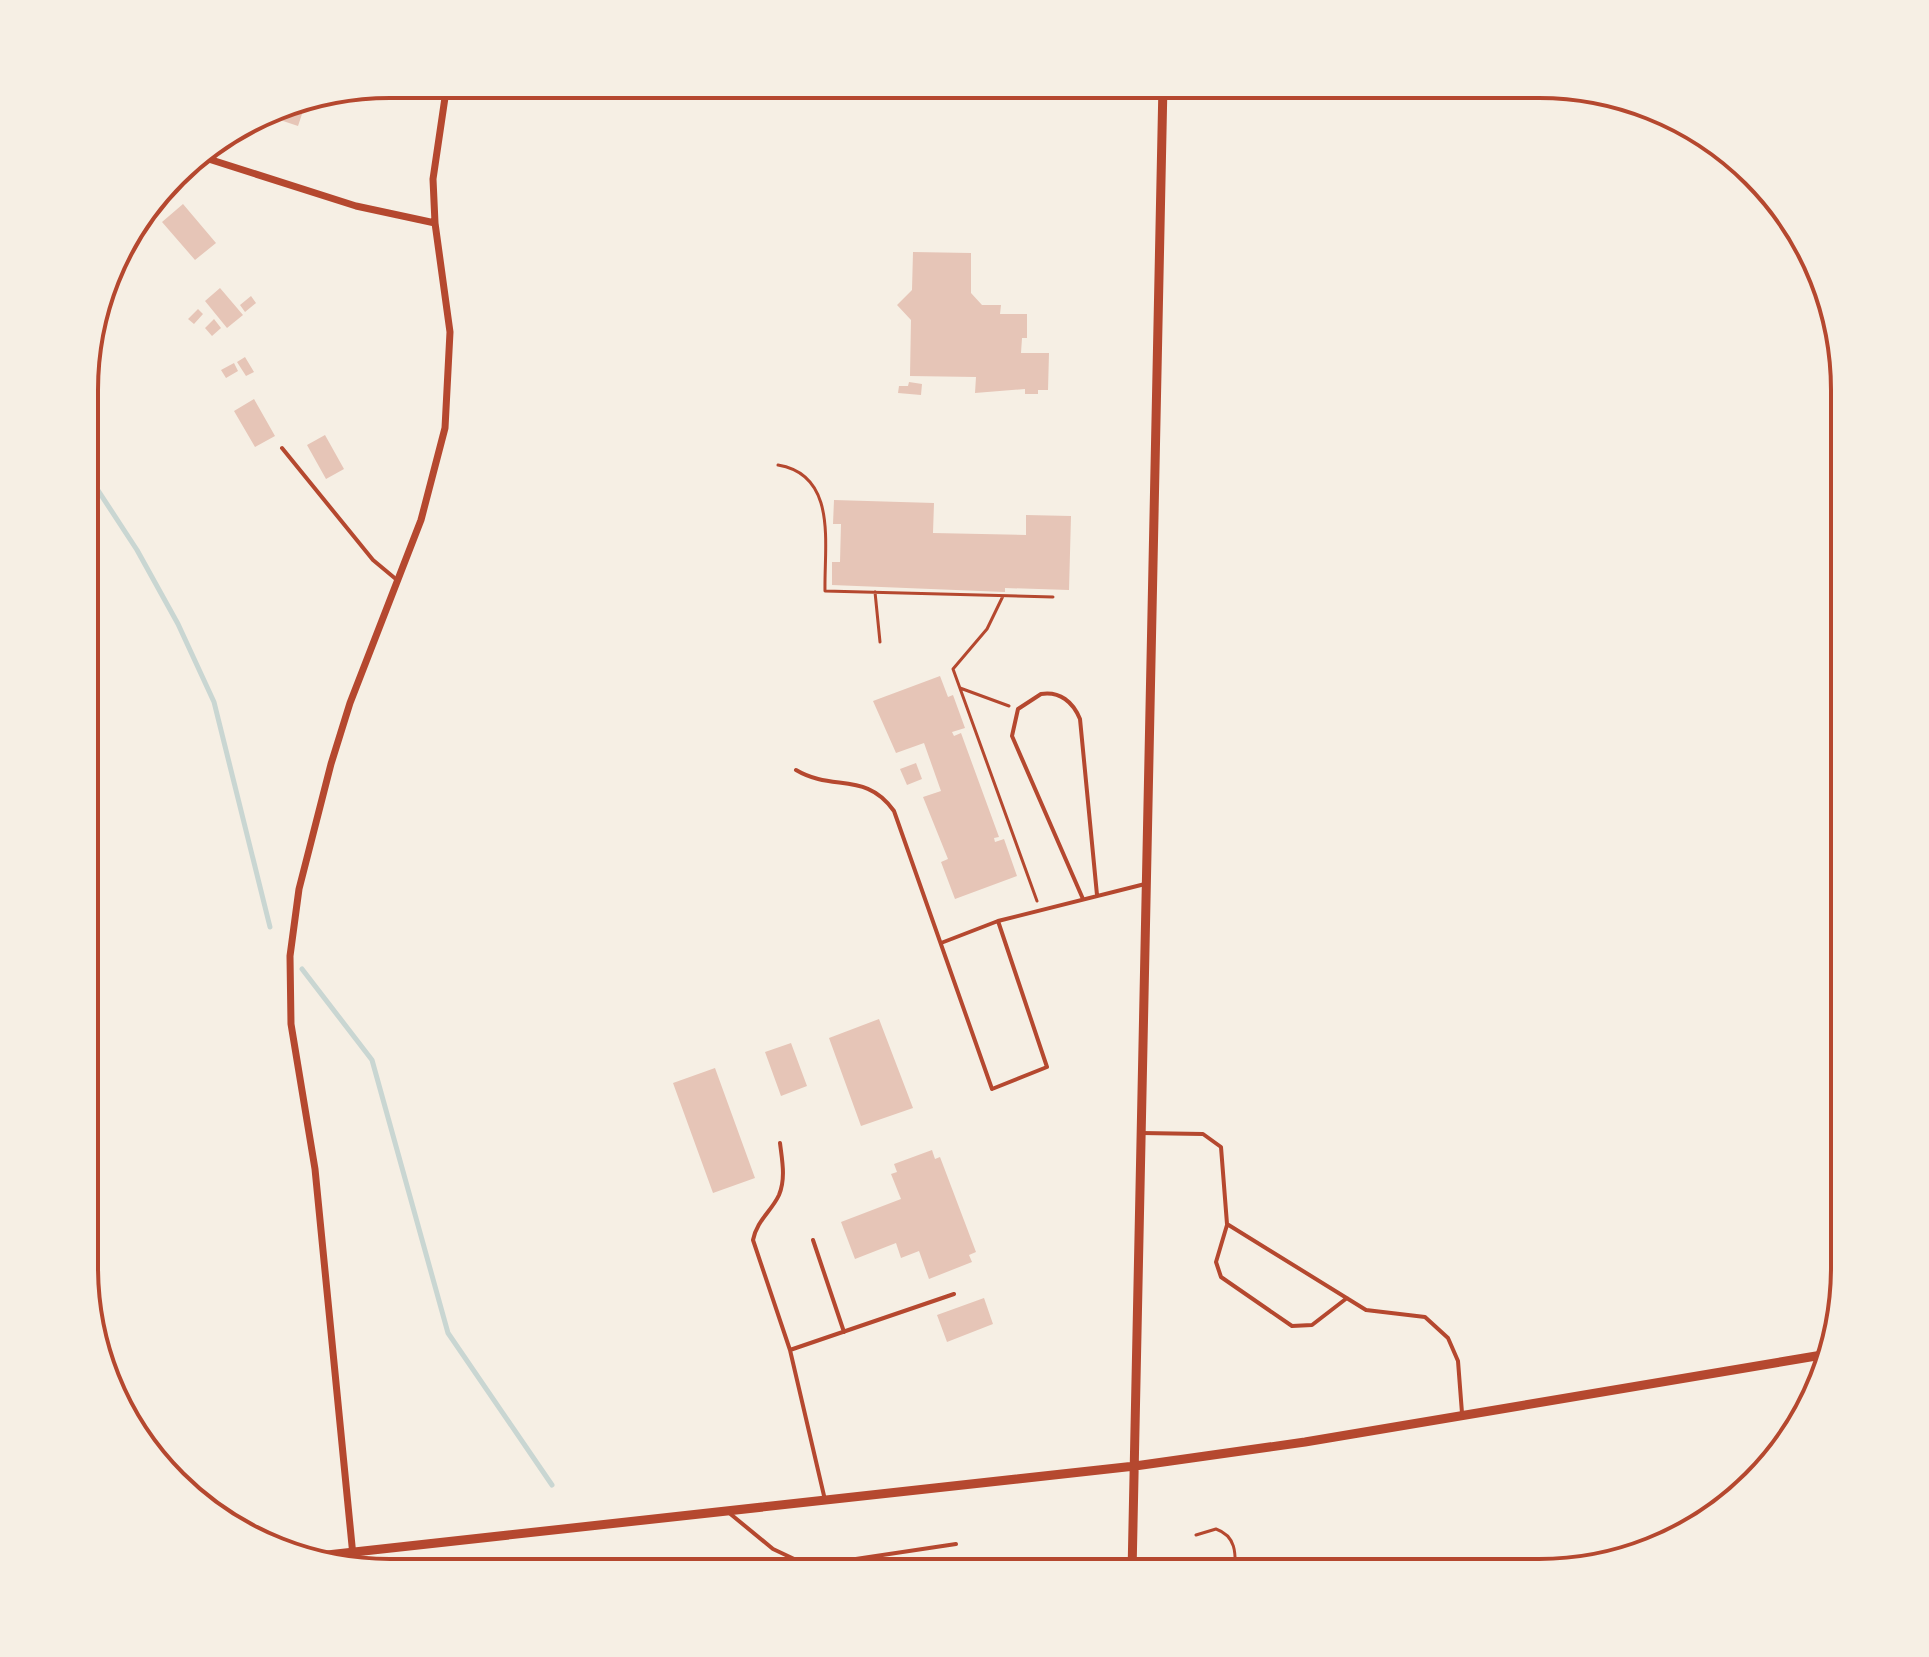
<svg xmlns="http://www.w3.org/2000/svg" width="1929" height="1657" font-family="Helvetica,sans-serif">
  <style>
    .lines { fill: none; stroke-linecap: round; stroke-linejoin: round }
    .stream { stroke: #c9d6d2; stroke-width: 5 }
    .building { fill: #e6c5b7 }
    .path { stroke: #b5482f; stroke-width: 3 }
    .service { stroke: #b5482f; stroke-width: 4 }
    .minor { stroke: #b5482f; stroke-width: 7 }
    .tertiary { stroke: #b5482f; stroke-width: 9 }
    .rim { fill: none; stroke: #b5482f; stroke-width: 4 }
  </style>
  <rect width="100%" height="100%" fill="#f6efe4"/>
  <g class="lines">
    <path class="stream" d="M 86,472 L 137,550 L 178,624 L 214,702 L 270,927
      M 302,969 L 372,1060 L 448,1333 L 552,1485
      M 560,1563 L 566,1573"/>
  </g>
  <path class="building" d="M 298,99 L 306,102 L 298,126 L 277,119 L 282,106 Z
    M 183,204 L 216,243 L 195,260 L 162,222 Z
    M 913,252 L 971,253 L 971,293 L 982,305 L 1001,305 L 1000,314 L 1027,314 L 1027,338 L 1022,338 L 1021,353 L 1049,353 L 1048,390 L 1038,390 L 1038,394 L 1025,394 L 1025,389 L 975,393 L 976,377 L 910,376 L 911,320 L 897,305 L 912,290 Z
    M 220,288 L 243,315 L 227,328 L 205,301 Z
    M 251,296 L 256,303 L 245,312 L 240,305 Z
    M 198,309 L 203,314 L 194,324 L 188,319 Z
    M 214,319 L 221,328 L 212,336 L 205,328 Z
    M 245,357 L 254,372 L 246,376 L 237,362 Z
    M 234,363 L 238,371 L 226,378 L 221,370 Z
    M 909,382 L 922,384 L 921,395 L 898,393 L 899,386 L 908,386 Z
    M 254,399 L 275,436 L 255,447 L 234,411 Z
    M 325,435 L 344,469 L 326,479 L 307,445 Z
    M 834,500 L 934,503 L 933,533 L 1026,535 L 1026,515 L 1071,516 L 1069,590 L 1005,588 L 1005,592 L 832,585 L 832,562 L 840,562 L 841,524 L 833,524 Z
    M 940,676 L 948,697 L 953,695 L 965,728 L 952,732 L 954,736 L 961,733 L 999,837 L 994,838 L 995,842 L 1004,839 L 1017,876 L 955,899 L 941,862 L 948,859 L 923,797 L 941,791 L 924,743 L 896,753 L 873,701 Z
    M 916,763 L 922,779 L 907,785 L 900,769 Z
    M 879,1019 L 913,1108 L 861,1126 L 829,1038 Z
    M 791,1043 L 807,1086 L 781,1096 L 765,1052 Z
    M 715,1068 L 755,1178 L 713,1193 L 673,1083 Z
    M 932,1150 L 935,1159 L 940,1157 L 976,1252 L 969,1255 L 972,1262 L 929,1279 L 919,1251 L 901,1258 L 896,1243 L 855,1259 L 841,1222 L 901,1199 L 891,1174 L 897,1172 L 894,1164 Z
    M 984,1298 L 993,1324 L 947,1342 L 937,1315 Z"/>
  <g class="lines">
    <path class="path" d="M 778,465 C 838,475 824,545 825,591 L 1053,597
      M 875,592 L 880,642
      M 1003,596 L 987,629 L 953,669 L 1037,901
      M 960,688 L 1009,706
      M 1196,1535 L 1216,1529 C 1236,1536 1236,1553 1235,1573"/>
    <path class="service" d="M 282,448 L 373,560 L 397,580
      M 796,770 C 833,792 866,771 894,811 L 992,1089 L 1047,1067 L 998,921 L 941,943
      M 1083,899 L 1012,736 L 1018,709 L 1041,694 C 1060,691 1073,702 1080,719 L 1097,895
      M 998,921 L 1145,884
      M 1142,1133 L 1203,1134 L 1221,1147 L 1227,1224 L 1366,1310 L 1425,1317 L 1448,1338 L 1458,1361 L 1462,1413
      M 780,1143 C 782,1160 786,1178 779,1195 C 771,1212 757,1220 753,1240 L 790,1350 L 825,1500
      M 1227,1225 L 1216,1262 L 1221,1277 L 1292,1326 L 1312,1325 L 1347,1298
      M 813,1240 L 844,1332
      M 790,1350 L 954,1294
      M 728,1512 L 773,1549 L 809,1566 L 956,1544"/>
    <path class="minor" d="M 196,155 L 356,206 L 435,223
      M 354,1566 L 315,1169 L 291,1024 L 290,956 L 299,889 L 331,764 L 350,703 L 421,520 L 445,428 L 450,332 L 435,223 L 433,179 L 447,84"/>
    <path class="tertiary" d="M 309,1557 L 1135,1466 L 1305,1442 L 1828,1354
      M 1132,1573 L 1163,84"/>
  </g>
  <path d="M0 0H1929V1657H0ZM390 98H1539A292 292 0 0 1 1831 390V1267A292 292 0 0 1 1539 1559H390A292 292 0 0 1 98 1267V390A292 292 0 0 1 390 98Z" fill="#f6efe4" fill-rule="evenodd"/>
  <path class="rim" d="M390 98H1539A292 292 0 0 1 1831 390V1267A292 292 0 0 1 1539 1559H390A292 292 0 0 1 98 1267V390A292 292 0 0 1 390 98Z"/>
</svg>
